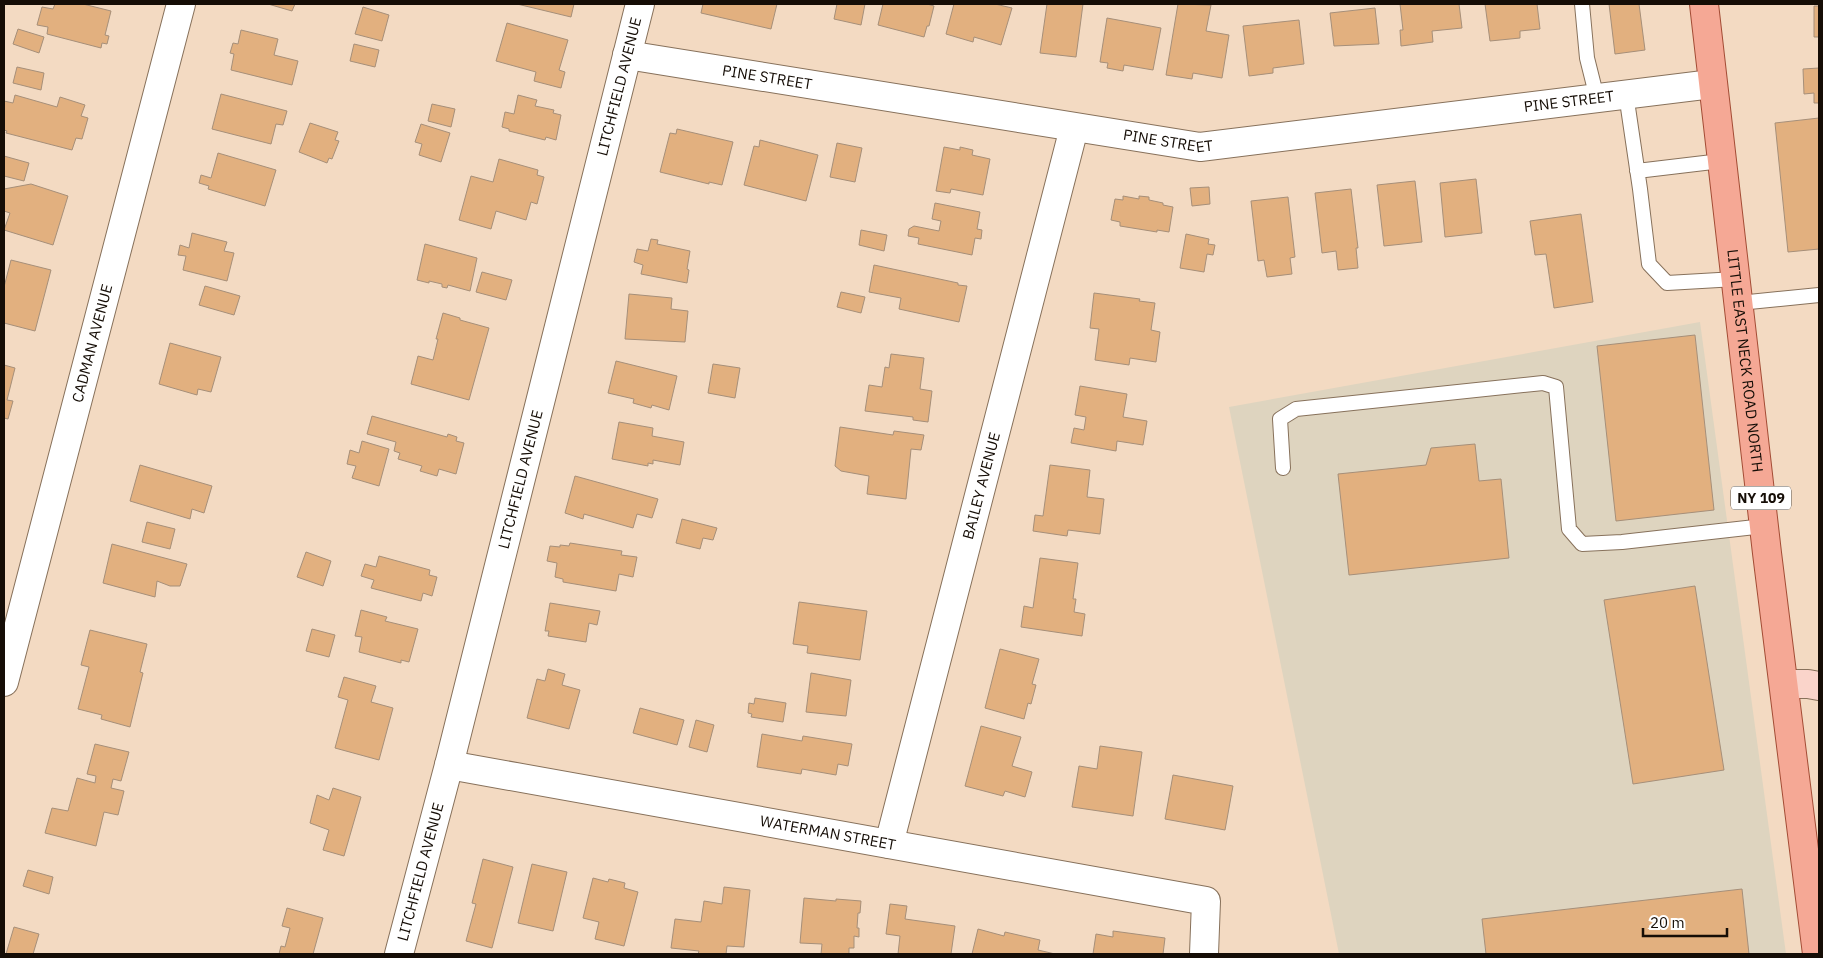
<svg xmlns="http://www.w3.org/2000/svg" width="1823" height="958" font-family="'IBM Plex Sans',sans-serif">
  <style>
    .commercial { fill: #ded4bf }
    .building { fill: #e2b07f; stroke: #a68f79 }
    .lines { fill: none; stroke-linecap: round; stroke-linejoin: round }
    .lane-casing { stroke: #87715b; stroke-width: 16 }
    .street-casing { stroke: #87715b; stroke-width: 30 }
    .secondary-casing { stroke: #87715b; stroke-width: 30 }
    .primary-casing { stroke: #a34c35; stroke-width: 30 }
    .lane { stroke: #fff; stroke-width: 14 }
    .street { stroke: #fff; stroke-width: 28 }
    .secondary { stroke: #fad4ca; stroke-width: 28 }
    .primary { stroke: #f5a895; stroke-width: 28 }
    .labels { text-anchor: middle; stroke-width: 4; stroke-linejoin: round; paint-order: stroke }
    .shield { fill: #fff; stroke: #5b5651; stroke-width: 1 }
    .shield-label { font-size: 14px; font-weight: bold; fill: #150d06 }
    .street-label { font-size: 15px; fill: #150d06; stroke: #fff }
  </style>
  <rect width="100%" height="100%" fill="#f3dac2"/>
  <path class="commercial" d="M 1700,322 L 1786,954 L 1339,954 L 1229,407 Z"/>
  <path class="building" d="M 55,4 L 83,4 L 111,11 L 105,35 L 109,36 L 107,44 L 102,43 L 101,48 L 47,34 L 48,27 L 37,25 L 42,7 L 53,9 Z
    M 268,4 L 295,4 L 292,11 Z
    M 517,4 L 574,4 L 571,17 Z
    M 703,4 L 777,4 L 771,29 L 701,13 Z
    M 837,4 L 865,4 L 861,25 L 834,19 Z
    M 883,4 L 927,4 L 934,6 L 929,26 L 927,26 L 924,37 L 878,25 Z
    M 954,4 L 995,4 L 1012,8 L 1001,45 L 974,37 L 973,42 L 946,34 Z
    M 1047,4 L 1083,4 L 1076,57 L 1040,53 Z
    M 1178,4 L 1211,5 L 1206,31 L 1229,35 L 1222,78 L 1193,73 L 1192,79 L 1166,75 Z
    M 1400,4 L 1459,4 L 1462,28 L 1432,31 L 1433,42 L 1401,46 L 1400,30 L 1403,30 Z
    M 1485,4 L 1537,4 L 1540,29 L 1520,31 L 1520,38 L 1490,41 Z
    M 1609,4 L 1639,4 L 1645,50 L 1615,54 Z
    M 1814,6 L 1819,6 L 1819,37 L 1814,37 Z
    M 363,7 L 389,15 L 382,41 L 355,34 Z
    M 1375,8 L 1379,44 L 1334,46 L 1330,13 Z
    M 1107,18 L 1161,28 L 1153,70 L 1124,65 L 1123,71 L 1107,68 L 1108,63 L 1100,62 Z
    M 1299,20 L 1304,64 L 1273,68 L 1273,73 L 1249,76 L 1243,26 Z
    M 507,23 L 568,40 L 559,70 L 565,72 L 561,88 L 534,81 L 536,72 L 496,61 Z
    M 18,29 L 44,37 L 39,53 L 13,44 Z
    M 241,30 L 278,39 L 274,55 L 298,61 L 292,85 L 231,70 L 234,54 L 230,53 L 233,43 L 238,44 Z
    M 354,44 L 379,50 L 375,67 L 350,61 Z
    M 17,67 L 44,73 L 41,90 L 13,83 Z
    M 1819,68 L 1819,103 L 1814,103 L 1814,93 L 1804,94 L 1803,69 Z
    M 221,94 L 287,111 L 283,125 L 276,124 L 271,144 L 212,129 Z
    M 15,95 L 57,107 L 60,97 L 85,105 L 81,116 L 88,118 L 82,139 L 76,138 L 72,150 L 6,133 L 7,131 L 4,130 L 4,101 L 13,103 Z
    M 518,95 L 537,100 L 535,106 L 554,110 L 553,113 L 561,115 L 556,140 L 546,137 L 545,140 L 509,131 L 509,129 L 502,127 L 505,112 L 514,114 Z
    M 432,104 L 455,109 L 451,127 L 428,121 Z
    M 1819,118 L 1819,249 L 1788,252 L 1775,123 Z
    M 310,123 L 338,132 L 335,140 L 339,141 L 332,159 L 329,158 L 327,163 L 299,152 Z
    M 421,124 L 450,133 L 441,162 L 419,155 L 422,144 L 415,142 Z
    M 677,129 L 733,142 L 722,185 L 709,182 L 709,184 L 660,172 L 670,133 L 676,134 Z
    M 760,140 L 818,155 L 806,201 L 744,185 L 754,146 L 759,147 Z
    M 837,143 L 862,148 L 855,182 L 830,177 Z
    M 944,147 L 960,150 L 960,147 L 973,150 L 972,155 L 990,159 L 983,195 L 951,189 L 950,193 L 936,191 Z
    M 218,153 L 276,170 L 265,206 L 208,189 L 209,186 L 199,183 L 201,175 L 211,178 Z
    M 4,156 L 29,163 L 24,181 L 4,176 Z
    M 499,159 L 538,170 L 537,175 L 544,177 L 537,204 L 531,202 L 526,220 L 496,211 L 491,229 L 459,220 L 471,176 L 493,182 Z
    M 1476,179 L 1482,233 L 1445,237 L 1440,183 Z
    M 1415,181 L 1422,242 L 1384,246 L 1377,185 Z
    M 31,184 L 68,196 L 53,245 L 4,230 L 10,213 L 4,211 L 4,189 Z
    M 1209,187 L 1210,204 L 1192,206 L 1190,188 Z
    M 1351,189 L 1358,248 L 1356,248 L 1358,268 L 1338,270 L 1336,251 L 1322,253 L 1315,193 Z
    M 1123,196 L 1139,199 L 1139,196 L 1149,197 L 1149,200 L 1163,203 L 1163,205 L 1173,207 L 1169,232 L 1157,230 L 1157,232 L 1120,226 L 1120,222 L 1111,220 L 1115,199 L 1123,200 Z
    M 1288,197 L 1295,257 L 1290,258 L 1292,274 L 1267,277 L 1264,260 L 1258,261 L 1251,201 Z
    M 935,203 L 980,212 L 977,229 L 982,230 L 981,239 L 975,238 L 972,255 L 918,244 L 919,238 L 908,236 L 909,229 L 914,226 L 939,231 L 941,221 L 932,219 Z
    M 1581,214 L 1593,302 L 1554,308 L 1546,254 L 1535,255 L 1530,221 Z
    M 861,230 L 887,235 L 884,251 L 859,245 Z
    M 192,233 L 227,242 L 224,251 L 234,253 L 227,281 L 183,270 L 186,256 L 178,255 L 180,245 L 189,248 Z
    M 1186,234 L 1209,239 L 1208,244 L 1215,245 L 1213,255 L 1207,254 L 1204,272 L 1180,268 Z
    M 651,239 L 658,240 L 657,244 L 690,251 L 687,269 L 689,270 L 687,283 L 641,274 L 643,265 L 634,262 L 637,249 L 648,251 Z
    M 425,244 L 477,258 L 470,291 L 448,285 L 447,288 L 442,287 L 442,284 L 429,281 L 429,283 L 417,280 Z
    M 11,260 L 51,270 L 35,331 L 4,323 L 4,287 Z
    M 874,265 L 958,283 L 958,285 L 967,286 L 959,322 L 899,309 L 901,298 L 869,292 Z
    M 482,272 L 512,280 L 506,300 L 476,292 Z
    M 205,286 L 240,296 L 234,315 L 199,305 Z
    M 841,292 L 865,297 L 861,313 L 837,307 Z
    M 1094,293 L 1140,299 L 1139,301 L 1155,303 L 1151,330 L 1160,332 L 1156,362 L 1130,358 L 1129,365 L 1095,360 L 1099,329 L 1090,328 Z
    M 629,294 L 672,298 L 671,309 L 688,311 L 685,342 L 625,339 Z
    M 443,313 L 460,318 L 460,320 L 489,328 L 469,400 L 411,384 L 418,356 L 433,360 L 438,339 L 436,339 Z
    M 1695,335 L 1714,510 L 1616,521 L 1597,346 Z
    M 170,343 L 221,357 L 211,392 L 198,389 L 197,395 L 159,384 Z
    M 891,354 L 924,358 L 920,389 L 932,391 L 928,422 L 913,420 L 913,417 L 865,411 L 869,385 L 882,387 L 885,367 L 889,368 Z
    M 616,361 L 677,376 L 669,410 L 652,405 L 651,408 L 633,403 L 634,399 L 608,393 Z
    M 713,364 L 740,368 L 735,398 L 708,393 Z
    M 4,365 L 15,368 L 7,400 L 13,401 L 8,419 L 4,418 Z
    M 1080,386 L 1127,394 L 1123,417 L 1147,421 L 1143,445 L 1117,441 L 1116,451 L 1071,443 L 1074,428 L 1084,430 L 1086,417 L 1075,415 Z
    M 372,416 L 447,437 L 448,434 L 457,437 L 456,441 L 464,443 L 456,474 L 439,469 L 437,476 L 420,471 L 422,466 L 398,459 L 400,453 L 394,451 L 396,442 L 367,434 Z
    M 619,422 L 653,428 L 652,436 L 684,442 L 680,465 L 653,460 L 653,464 L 648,463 L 648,466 L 612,459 Z
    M 840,427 L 893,435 L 894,431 L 924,435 L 921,450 L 911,449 L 906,499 L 867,494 L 869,476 L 841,471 L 835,466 Z
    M 362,441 L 389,449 L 379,486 L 352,478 L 356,466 L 347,464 L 350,450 L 359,453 Z
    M 1475,444 L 1479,481 L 1501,479 L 1509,558 L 1349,575 L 1338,474 L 1426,465 L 1431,448 Z
    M 140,465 L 212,486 L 204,513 L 192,509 L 190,519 L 130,501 Z
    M 1050,465 L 1090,470 L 1087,497 L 1104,499 L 1100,534 L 1068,530 L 1067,536 L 1033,531 L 1035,515 L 1043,516 Z
    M 575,476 L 658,499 L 652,518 L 637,514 L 633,528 L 584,514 L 583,519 L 565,513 Z
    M 682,519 L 717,528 L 713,540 L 703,538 L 700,549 L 676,543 Z
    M 147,522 L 175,529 L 170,549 L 142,542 Z
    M 570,543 L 622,551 L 621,555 L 637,557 L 633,577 L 619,574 L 616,591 L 563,582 L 563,579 L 555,577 L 557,563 L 547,561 L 550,546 L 560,547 L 560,545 L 569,546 Z
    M 112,544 L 187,564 L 180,586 L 170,586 L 157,581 L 155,597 L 103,583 Z
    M 306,552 L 331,561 L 323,586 L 297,577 Z
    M 379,556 L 430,570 L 429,575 L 437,577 L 432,596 L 423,593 L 421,601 L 371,588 L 374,580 L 361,576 L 365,564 L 376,567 Z
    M 1040,558 L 1078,563 L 1073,599 L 1076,599 L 1074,612 L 1085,614 L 1082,636 L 1021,627 L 1024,606 L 1033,608 Z
    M 1695,586 L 1724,770 L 1633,784 L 1604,600 Z
    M 799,602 L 867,611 L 860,660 L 807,653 L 808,646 L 793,644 Z
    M 550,603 L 600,611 L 597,625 L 589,623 L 586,642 L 548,636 L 549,631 L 545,631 Z
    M 361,610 L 387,617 L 385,621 L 418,629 L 409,662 L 401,660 L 401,663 L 359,652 L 362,637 L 355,636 Z
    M 312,629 L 335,635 L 329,657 L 306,651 Z
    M 90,630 L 147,644 L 140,672 L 143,673 L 130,727 L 101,719 L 102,715 L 78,709 L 89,667 L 81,665 Z
    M 1000,649 L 1039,659 L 1032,684 L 1036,685 L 1031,704 L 1028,703 L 1024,719 L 985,708 Z
    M 548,669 L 565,674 L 562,685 L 580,690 L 569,729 L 527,718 L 537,679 L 545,681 Z
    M 811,673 L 851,680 L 846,716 L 806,712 Z
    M 344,677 L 376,686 L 371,702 L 393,708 L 379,760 L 335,748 L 348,700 L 338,697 Z
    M 755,698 L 786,703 L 783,722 L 751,717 L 752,714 L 748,713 L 749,703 L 754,704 Z
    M 640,708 L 684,720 L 677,745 L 633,733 Z
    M 696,720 L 714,725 L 707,752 L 689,747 Z
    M 981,726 L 1021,737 L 1012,766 L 1032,772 L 1025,797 L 1005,791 L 1003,796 L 965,786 Z
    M 762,734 L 802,741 L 803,736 L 852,744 L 848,766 L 838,764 L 836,775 L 802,769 L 801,774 L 757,767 Z
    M 95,744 L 129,752 L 121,781 L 113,779 L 111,788 L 124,791 L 118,815 L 104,812 L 96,846 L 45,833 L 52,808 L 68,811 L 77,778 L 95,783 L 96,776 L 87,774 Z
    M 1100,746 L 1142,752 L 1133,816 L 1072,807 L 1079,766 L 1097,769 Z
    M 1173,775 L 1233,786 L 1225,830 L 1165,819 Z
    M 333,788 L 361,797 L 344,856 L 323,850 L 329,830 L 310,823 L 317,795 L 329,800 Z
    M 483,859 L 513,867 L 492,948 L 466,941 L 476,904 L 472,903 Z
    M 532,864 L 567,872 L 553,931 L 518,923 Z
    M 28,870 L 53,877 L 49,894 L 23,886 Z
    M 593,878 L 608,882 L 609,879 L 625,883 L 624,888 L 638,892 L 624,946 L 595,939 L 599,922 L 583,918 Z
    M 724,887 L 750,890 L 744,947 L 727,946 L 726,954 L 698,954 L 699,951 L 671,948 L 675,919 L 701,922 L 704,901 L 722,904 Z
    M 1742,889 L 1749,954 L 1486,954 L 1482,919 Z
    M 804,898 L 836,901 L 836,899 L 861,901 L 860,913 L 858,913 L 857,928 L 859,928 L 859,937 L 854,936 L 854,948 L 849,948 L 849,954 L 821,954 L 822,944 L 800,943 Z
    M 890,904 L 907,906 L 905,919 L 955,926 L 951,954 L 898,954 L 900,936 L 886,934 Z
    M 287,908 L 323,918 L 313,954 L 279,954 L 281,946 L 285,947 L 290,928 L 282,926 Z
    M 14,927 L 39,934 L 33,954 L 6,954 Z
    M 978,929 L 1004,936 L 1005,932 L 1040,940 L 1038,950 L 1055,954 L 972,954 Z
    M 1113,931 L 1165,938 L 1163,954 L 1093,954 L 1096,934 L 1113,937 Z"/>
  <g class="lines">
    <defs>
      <path id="lane" d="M 1582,4 L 1587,58 L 1597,98
        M 1626,94 L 1640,189 L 1649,264 L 1667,283 L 1736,279
        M 1637,171 L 1721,161
        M 1739,303 L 1819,295
        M 1283,468 L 1280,419 L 1296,409 L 1543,383 L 1556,387 L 1569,529 L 1582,544 L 1622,542 L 1764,526"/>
      <g id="street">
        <path id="s1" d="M 627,55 L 1200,147 L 1712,84"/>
        <path id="s2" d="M 4,682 L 181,4"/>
        <path id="s3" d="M 449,765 L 1206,901 L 1204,954"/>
        <path id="s4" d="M 889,844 L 1074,128"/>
        <path id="s5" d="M 399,954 L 449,765 L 640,4"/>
      </g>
      <path id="secondary" d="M 1784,684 L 1808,684 L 1819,686"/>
      <g id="primary">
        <path id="s6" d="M 1704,4 L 1767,553 L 1817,954"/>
      </g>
    </defs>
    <use href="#lane" class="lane-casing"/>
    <use href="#street" class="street-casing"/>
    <use href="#secondary" class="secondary-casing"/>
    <use href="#primary" class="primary-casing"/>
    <use href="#lane" class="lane"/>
    <use href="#street" class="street"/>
    <use href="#secondary" class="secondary"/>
    <use href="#primary" class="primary"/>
  </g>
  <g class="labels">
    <rect class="shield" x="1731" y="486.5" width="60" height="23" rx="4"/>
    <g class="shield-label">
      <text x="1761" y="503">NY 109</text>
    </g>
    <g class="street-label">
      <text dy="5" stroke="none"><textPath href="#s1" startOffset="142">PINE STREET</textPath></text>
      <text dy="5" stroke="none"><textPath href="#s5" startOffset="895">LITCHFIELD AVENUE</textPath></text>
      <text dy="5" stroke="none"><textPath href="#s1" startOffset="952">PINE STREET</textPath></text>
      <text dy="5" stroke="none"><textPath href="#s1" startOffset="548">PINE STREET</textPath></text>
      <text dy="5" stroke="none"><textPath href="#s2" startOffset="350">CADMAN AVENUE</textPath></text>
      <text dy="5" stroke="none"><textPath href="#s6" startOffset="359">LITTLE EAST NECK ROAD NORTH</textPath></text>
      <text dy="5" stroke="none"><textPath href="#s5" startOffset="490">LITCHFIELD AVENUE</textPath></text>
      <text dy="5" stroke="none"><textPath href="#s4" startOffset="370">BAILEY AVENUE</textPath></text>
      <text dy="5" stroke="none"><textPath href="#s3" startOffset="385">WATERMAN STREET</textPath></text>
      <text dy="5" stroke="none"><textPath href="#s5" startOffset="85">LITCHFIELD AVENUE</textPath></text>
    </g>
  </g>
  <rect width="1823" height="958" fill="none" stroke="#150d06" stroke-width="10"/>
  <path d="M1643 928v8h84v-8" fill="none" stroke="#150d06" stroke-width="2.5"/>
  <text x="1650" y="928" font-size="15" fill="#150d06" stroke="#ffffff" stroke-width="4" paint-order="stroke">20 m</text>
</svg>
